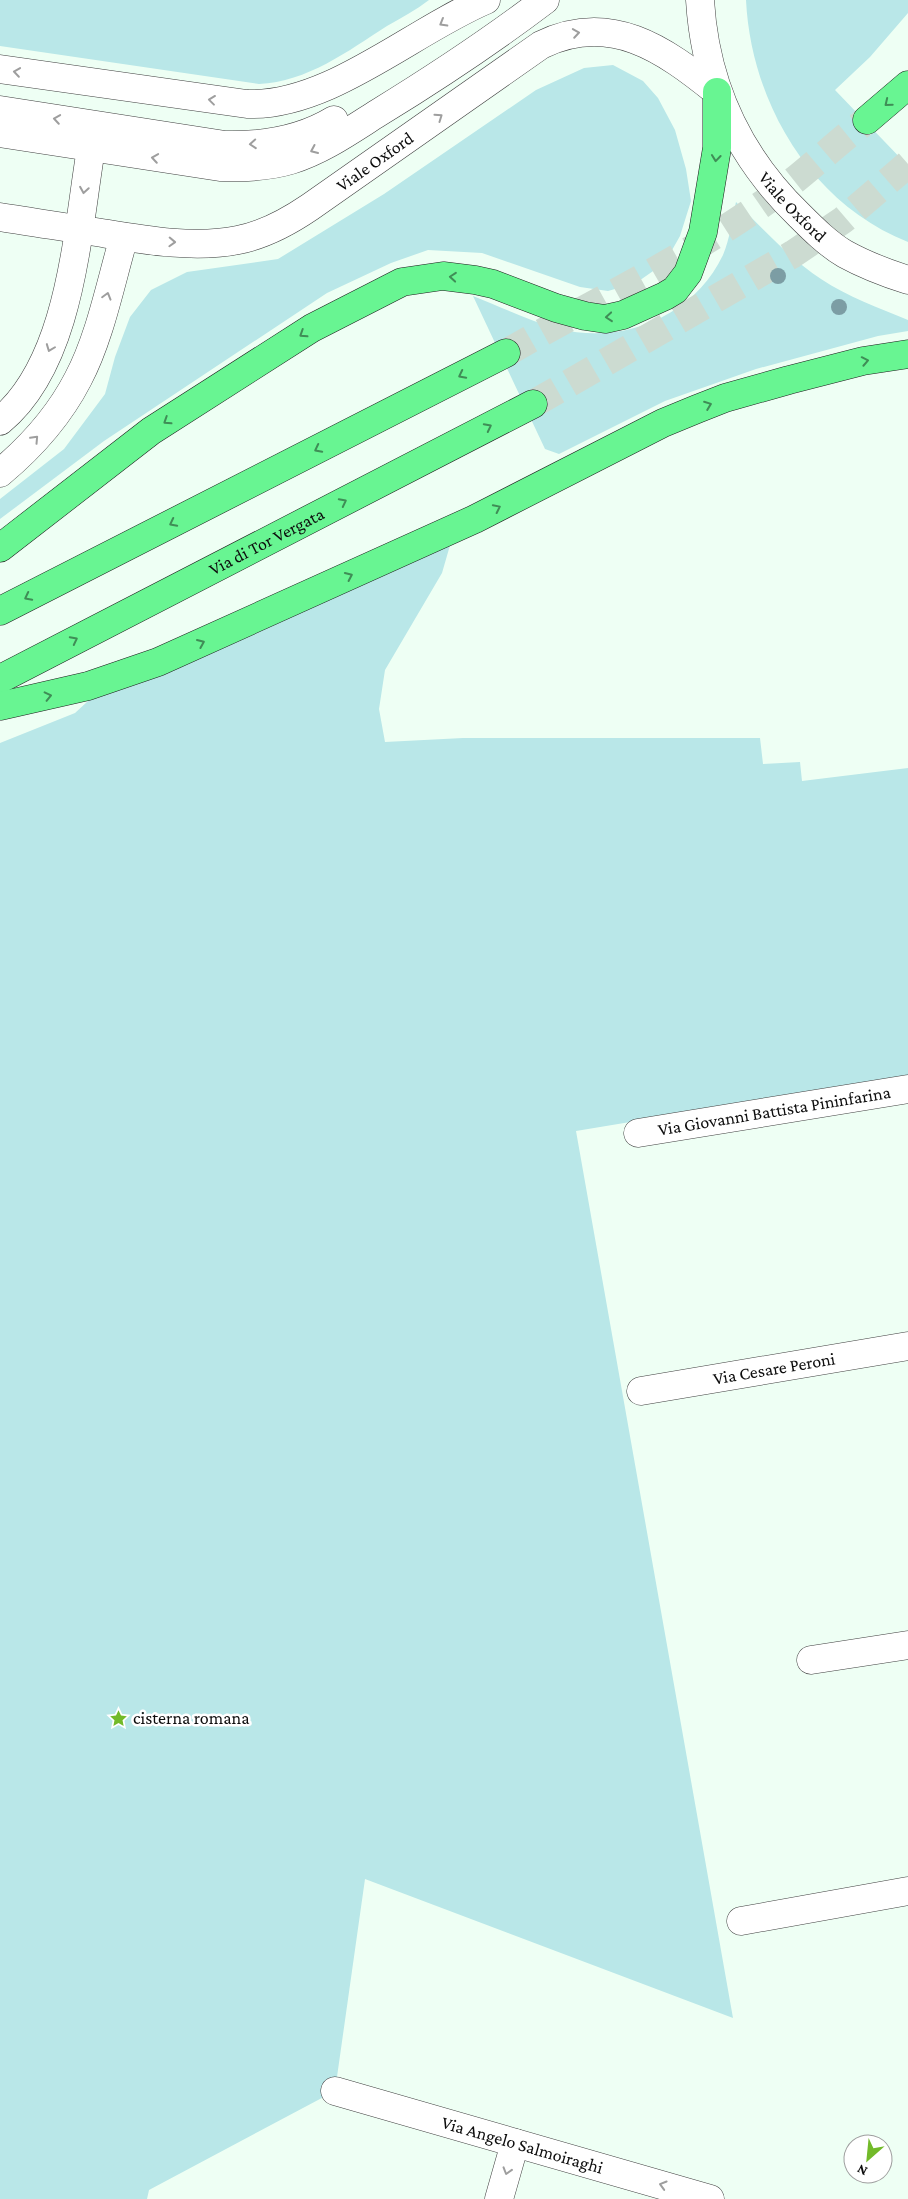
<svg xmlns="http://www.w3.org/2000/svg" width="908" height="2199" font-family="'Crimson Pro',serif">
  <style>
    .green { fill: #b9e7e8 }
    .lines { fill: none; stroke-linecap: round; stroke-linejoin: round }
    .major-tunnel { stroke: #ccdbd1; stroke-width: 28; stroke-dasharray: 28 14; stroke-linecap: butt }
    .minor-casing { stroke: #404040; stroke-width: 29 }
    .major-casing { stroke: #1e1e1e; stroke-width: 29 }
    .minor { stroke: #fff; stroke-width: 28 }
    .major { stroke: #68f592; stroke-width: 28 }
    .tree { fill: #7c9da4 }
    .oneway { stroke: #9e9e9e }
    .oneway2 { stroke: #3f8d56 }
    .labels { text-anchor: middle; stroke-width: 5; stroke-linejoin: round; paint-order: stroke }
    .street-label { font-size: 18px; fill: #0d0d0d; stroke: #fff }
    .poi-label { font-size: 18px; fill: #0d0d0d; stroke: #fff; text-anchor: start }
  </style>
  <rect width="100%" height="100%" fill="#eefff4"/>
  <path class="green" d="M 0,0 L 429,0 C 416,10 401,18 387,26 C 348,51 307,82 259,84 L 0,46 Z
    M 746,0 L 908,0 L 908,13 L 870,57 L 835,90 L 908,166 L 908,242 C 810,203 751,102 746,0 Z
    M 613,65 L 643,81 L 658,98 L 675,130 L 686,169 L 691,201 L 680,236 L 667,259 L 656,269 L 636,283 L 608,291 L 580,287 L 482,253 L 428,250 L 391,263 L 327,293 L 104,441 L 0,519 L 0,499 L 64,449 L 105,394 L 115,357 L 130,317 L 151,290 L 187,272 L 278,259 L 384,194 L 536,90 L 584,68 Z
    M 736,202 C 763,229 789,258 821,279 C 848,297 879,308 908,320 L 908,331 L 878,336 L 756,369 L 665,401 L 559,454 L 545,449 L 473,296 C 501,307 530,321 559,329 C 624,345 694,316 723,255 C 730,239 732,219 736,202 Z
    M 455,528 L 442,573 L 385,670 L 379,709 L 385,742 L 463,738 L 760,738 L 763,764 L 800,762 L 802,781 L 908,768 L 908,1076 L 576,1131 L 733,2018 L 365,1879 L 335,2091 L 149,2190 L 147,2199 L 0,2199 L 0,743 L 75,713 L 113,678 Z"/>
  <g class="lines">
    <path class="major-tunnel" d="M 506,353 C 596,301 691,256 775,195 C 807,172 835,144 867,120
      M 533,404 L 793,254 L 843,220 L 908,164"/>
    <defs>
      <g id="minor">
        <path id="s1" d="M 700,0 C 705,84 738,156 799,215 C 813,229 828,244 845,254 C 865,265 886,273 908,280"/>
        <path d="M 0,69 L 247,104 C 329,107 412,31 486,0"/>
        <path d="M 0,110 L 225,145 C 263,146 301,140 334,120"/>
        <path d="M 0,133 L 220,167 C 245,168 268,167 291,160 C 323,150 351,130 378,113 C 435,78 491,41 545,0"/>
        <path id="s2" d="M 0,217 C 34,222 68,228 102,233 C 144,240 195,249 238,240 C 264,235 288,222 310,207 L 541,45 C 610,11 664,49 717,92"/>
        <path d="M 0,421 C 75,359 77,221 94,131"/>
        <path d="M 0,473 C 31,447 59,416 78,379 C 100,338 111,281 124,237"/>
        <path id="s3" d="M 638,1133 L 908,1089"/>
        <path id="s4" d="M 641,1391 L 908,1346"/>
        <path d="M 811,1660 L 908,1645"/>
        <path d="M 741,1921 L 908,1891"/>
        <path id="s5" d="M 335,2091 L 710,2199"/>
        <path d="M 499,2199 L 515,2143"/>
      </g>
      <g id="major">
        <path d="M 867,120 L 908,85"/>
        <path d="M 0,548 L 151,431 L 312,328 L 402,282 L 443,276 L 475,280 L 493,284 L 556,308 L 585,316 L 605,319 L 623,315 L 665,296 L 675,290 L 688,273 L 703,232 L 717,148 L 717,92"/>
        <path d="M 0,611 L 506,353"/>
        <path id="s6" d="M 0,679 L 533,404"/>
        <path d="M 0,706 L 88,686 L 158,662 L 475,519 L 663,423 L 697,409 L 725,398 L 789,380 L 863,361 L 908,354"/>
      </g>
    </defs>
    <use href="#minor" class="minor-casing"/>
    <use href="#major" class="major-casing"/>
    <use href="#minor" class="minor"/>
    <use href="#major" class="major"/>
  </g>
  <g class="tree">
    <circle cx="778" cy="276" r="8"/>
    <circle cx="839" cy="307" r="8"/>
  </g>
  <defs><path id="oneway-chevron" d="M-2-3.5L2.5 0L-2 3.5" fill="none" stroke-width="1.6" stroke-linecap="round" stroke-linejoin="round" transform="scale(1.25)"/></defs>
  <g class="oneway">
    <use href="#oneway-chevron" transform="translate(443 23) rotate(150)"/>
    <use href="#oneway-chevron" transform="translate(576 33) rotate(-9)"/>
    <use href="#oneway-chevron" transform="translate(17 72) rotate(-172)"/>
    <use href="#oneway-chevron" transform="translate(212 100) rotate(-173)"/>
    <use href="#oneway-chevron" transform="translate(439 117) rotate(-35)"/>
    <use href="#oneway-chevron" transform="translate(57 119) rotate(-171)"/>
    <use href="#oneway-chevron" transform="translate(253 144) rotate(176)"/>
    <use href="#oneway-chevron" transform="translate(314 150) rotate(156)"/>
    <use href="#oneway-chevron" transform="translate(155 158) rotate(-171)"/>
    <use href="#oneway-chevron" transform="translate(84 190) rotate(99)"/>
    <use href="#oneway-chevron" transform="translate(172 242) rotate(2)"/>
    <use href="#oneway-chevron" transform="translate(107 296) rotate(-74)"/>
    <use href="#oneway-chevron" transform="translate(50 348) rotate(111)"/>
    <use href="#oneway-chevron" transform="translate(35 439) rotate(-47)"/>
    <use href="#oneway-chevron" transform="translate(507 2171) rotate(107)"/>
    <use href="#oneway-chevron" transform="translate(663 2185) rotate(-164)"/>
  </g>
  <g class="oneway2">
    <use href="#oneway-chevron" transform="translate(888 103) rotate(141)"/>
    <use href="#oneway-chevron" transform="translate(716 158) rotate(96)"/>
    <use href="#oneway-chevron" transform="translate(453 277) rotate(-175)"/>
    <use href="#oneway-chevron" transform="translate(609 317) rotate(175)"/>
    <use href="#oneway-chevron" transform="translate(303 334) rotate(147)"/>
    <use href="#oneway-chevron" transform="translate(865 361) rotate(-11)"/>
    <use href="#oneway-chevron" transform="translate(462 375) rotate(153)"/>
    <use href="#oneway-chevron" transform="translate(708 405) rotate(-21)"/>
    <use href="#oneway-chevron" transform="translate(167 421) rotate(147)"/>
    <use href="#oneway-chevron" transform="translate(488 427) rotate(-27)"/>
    <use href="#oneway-chevron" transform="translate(318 449) rotate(153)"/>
    <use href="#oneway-chevron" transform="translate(343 502) rotate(-27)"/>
    <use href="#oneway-chevron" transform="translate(497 508) rotate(-26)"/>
    <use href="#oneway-chevron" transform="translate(173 523) rotate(153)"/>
    <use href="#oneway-chevron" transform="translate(349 576) rotate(-25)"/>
    <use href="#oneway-chevron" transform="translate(28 597) rotate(153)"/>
    <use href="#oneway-chevron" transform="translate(74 640) rotate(-27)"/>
    <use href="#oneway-chevron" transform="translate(201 643) rotate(-23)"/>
    <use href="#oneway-chevron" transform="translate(48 696) rotate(-13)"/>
  </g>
  <defs>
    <symbol id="sight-bare" viewBox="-9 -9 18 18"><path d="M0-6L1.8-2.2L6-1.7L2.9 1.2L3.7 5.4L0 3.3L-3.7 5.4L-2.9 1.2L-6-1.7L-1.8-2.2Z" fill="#72ba29" stroke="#fff" stroke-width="2.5" paint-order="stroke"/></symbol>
  </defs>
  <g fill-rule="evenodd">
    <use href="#sight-bare" x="106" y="1706" width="25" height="25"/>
  </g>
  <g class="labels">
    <g class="street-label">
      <text dy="6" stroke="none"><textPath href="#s2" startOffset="399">Viale Oxford</textPath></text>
      <text dy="6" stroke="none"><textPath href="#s1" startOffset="232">Viale Oxford</textPath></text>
      <text dy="6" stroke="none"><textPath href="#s6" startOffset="300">Via di Tor Vergata</textPath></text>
      <text dy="6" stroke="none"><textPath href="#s3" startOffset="138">Via Giovanni Battista Pininfarina</textPath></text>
      <text dy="6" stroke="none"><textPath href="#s4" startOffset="135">Via Cesare Peroni</textPath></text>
      <text dy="6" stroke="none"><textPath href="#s5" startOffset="195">Via Angelo Salmoiraghi</textPath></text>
    </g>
    <g class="poi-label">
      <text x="133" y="1724">cisterna romana</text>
    </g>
  </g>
  <g transform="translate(868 2159) rotate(207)"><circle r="24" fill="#ffffff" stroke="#9e9e9e"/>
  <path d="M0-4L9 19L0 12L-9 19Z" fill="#72ba29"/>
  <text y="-8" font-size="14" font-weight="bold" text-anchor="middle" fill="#0d0d0d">N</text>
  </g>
</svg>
